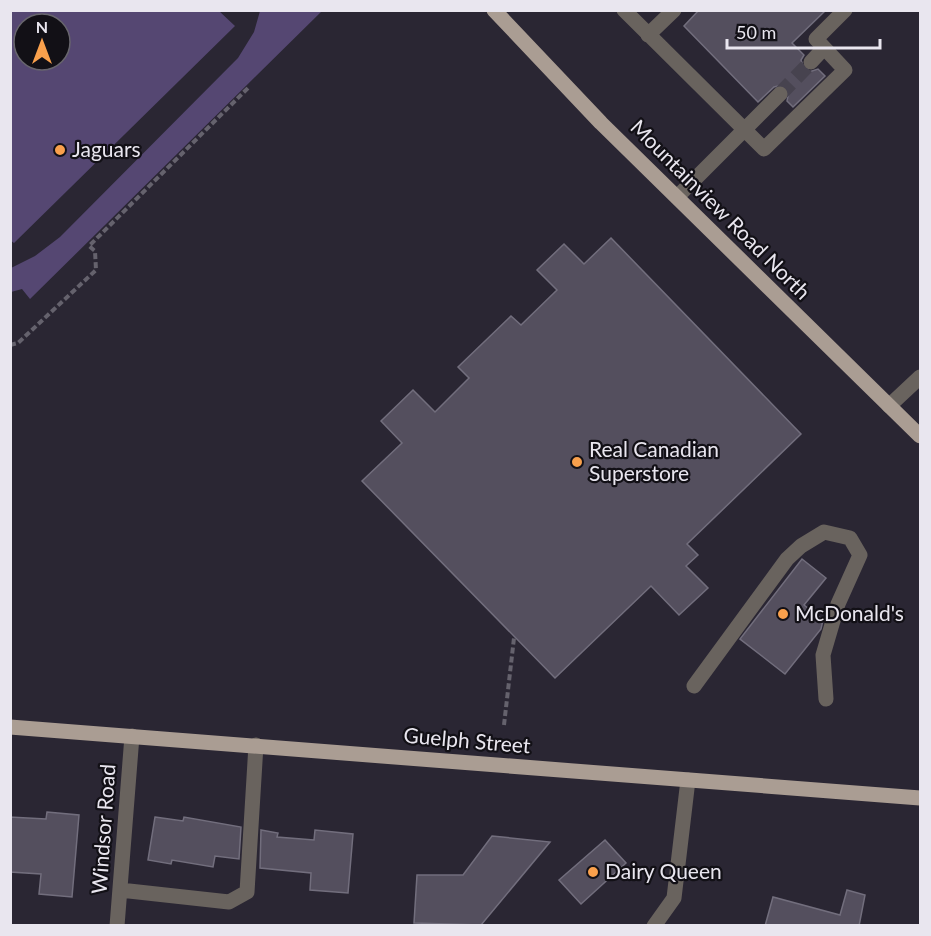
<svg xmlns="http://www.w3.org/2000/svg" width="931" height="936" font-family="Lato,sans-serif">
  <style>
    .green { fill: #554772; fill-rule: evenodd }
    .building { fill: #544f5e; stroke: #726e7d; stroke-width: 1.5 }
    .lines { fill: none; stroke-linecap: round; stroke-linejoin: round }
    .minor-tunnel { stroke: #47434f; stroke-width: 15; stroke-dasharray: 15 8; stroke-linecap: butt }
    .path { stroke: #65626d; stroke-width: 4; stroke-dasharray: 6 3; stroke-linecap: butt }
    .minor { stroke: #69635e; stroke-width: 15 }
    .major { stroke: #aa9d93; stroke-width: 15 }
    .poi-dot { fill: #f9a04c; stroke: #121016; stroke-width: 2 }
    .labels { text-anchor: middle; stroke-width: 4.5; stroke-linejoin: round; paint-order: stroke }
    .poi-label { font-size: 21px; fill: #e9e6ef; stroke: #121016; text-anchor: start }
    .street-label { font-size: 21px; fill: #e9e6ef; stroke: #121016 }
  </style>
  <rect width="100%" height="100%" fill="#2a2633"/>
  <path class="green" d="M 10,11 L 219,11 L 235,26 L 14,243 L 10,240 ZM 24,24 L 60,24 L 60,60 L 24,60 Z
    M 260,11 L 322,11 L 30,299 L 22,289 L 11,292 L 11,268 L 35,256 L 60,237 L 238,58 L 254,32 Z"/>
  <path class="building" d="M 699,10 L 826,10 L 792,43 L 804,55 L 801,60 L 804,69 L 809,72 L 818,69 L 825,76 L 793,107 L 787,101 L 789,91 L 782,85 L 774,87 L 758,102 L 684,26 Z
    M 611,238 L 801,434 L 687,544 L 698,555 L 686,566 L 708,588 L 679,615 L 651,586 L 555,678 L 362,481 L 402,443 L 381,421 L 413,390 L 435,412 L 469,378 L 458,367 L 511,316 L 521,325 L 557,290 L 537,270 L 564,244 L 584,264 Z
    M 802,559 L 826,578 L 804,605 L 823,620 L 821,629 L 785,674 L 740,639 Z
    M 47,812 L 79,815 L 72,897 L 39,894 L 41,874 L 10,872 L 10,817 L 46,819 Z
    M 155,817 L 183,821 L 184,817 L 241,827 L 239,859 L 215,856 L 213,867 L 172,860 L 171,864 L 148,860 Z
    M 261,830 L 278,833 L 277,837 L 314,840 L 315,830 L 353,834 L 348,893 L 310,890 L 311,873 L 260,868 Z
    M 492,836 L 550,842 L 481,925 L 414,923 L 417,875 L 463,875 Z
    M 605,840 L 626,863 L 581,904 L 559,880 Z
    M 847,890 L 865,895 L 859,926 L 765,926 L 773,897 L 840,915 Z"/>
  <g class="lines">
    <path class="minor-tunnel" d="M 780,94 L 811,62"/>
    <path class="path" d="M 10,345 L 18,343 L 96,270 L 95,251 L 89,246 L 249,87
      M 504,725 L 514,638"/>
    <path class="minor" d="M 624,10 L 764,149 L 845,70 L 816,39 L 845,10
      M 648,35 L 674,10
      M 811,62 L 824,48
      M 677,197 L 780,94
      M 889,406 L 920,377
      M 694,686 L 787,559 L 801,546 L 824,532 L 850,538 L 860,555 L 838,604 L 823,655 L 826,699
      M 120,890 L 229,902 L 247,892 L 256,745
      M 117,926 L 132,736
      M 654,926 L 674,898 L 688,780"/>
    <path class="major" d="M 494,10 L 601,123 L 920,436
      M 10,727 L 920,798"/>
  </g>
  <g class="poi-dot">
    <circle cx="60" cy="150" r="6"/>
    <circle cx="577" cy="462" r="6"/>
    <circle cx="783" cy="614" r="6"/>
    <circle cx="593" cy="872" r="6"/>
  </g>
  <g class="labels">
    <g class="poi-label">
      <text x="72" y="157">Jaguars</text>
      <text x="589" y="457">Real Canadian<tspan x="589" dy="24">Superstore</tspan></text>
      <text x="795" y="621">McDonald's</text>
      <text x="605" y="879">Dairy Queen</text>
    </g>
    <g class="street-label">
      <text transform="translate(720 210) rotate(45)" y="7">Mountainview Road North</text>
      <text transform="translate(467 741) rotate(5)" y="7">Guelph Street</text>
      <text transform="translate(104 829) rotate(-86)" y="7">Windsor Road</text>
    </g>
  </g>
  <rect width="931" height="936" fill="none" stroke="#e9e6ef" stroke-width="24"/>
  <g transform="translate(42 42)"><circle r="28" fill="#121016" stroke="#68666d" stroke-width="1.5"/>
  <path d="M0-4.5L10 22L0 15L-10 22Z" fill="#f9a04c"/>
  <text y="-9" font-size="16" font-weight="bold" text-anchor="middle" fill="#e9e6ef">N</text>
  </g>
  <path d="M727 39v9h153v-9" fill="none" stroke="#e9e6ef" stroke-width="3"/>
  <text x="736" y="39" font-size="18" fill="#e9e6ef" stroke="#121016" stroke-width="4.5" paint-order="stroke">50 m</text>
</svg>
